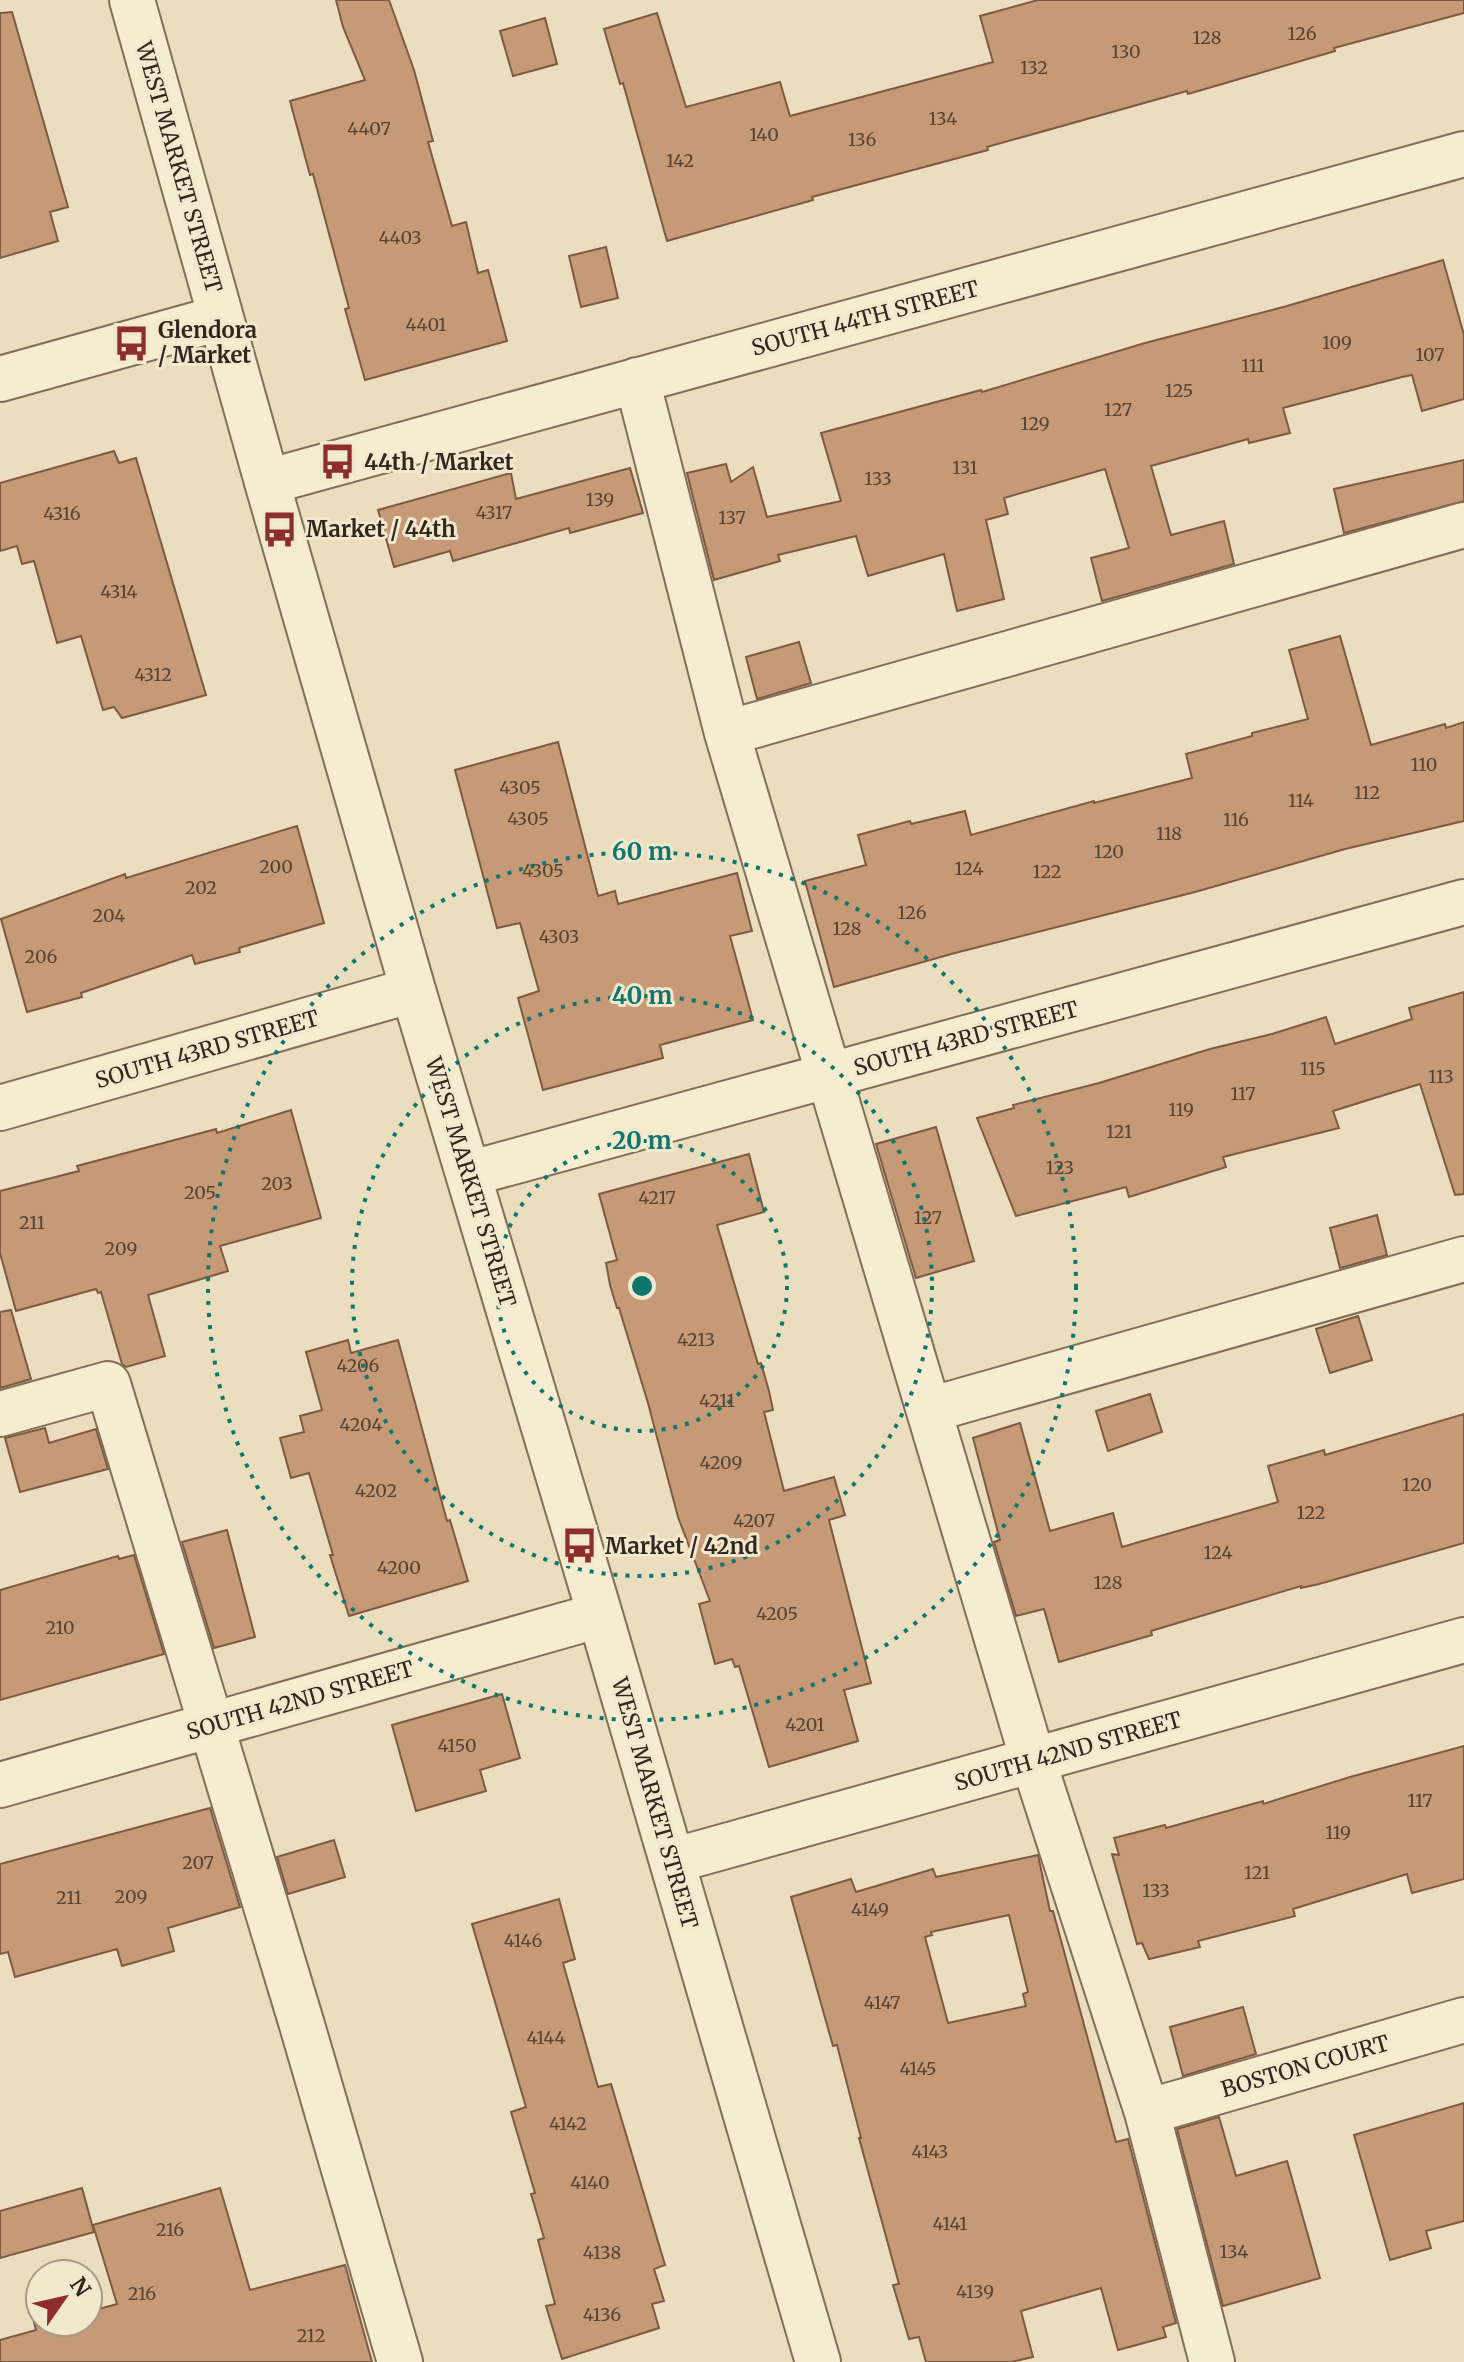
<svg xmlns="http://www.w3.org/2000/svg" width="1464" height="2362" font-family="Merriweather,serif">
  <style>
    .building { fill: #c69977; stroke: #7f5a40; stroke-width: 2; fill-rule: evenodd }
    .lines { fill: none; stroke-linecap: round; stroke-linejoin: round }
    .minor-casing { stroke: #816f59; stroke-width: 48 }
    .minor { stroke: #f6ecd1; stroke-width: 44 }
    .ring { fill: none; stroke: #0f766e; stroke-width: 4; stroke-dasharray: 4 8 }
    .labels { text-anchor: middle; stroke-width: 6; stroke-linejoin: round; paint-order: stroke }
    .number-label { font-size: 18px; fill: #574433 }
    .street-label { font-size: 22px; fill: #32271c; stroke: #f2e8ce }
    .poi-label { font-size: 22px; font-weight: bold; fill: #32271c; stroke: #f2e8ce; text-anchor: start }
    .centre { fill: #0f766e; stroke: #f2e8ce; stroke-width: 4 }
    .ring-label { font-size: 24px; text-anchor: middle; font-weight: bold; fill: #0f766e; stroke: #f2e8ce; stroke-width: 6; stroke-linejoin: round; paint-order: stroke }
  </style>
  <rect width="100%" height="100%" fill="#eadebf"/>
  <path class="building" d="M 336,0 L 389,0 L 414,70 L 433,141 L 428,142 L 452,226 L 466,222 L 478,273 L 488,270 L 507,341 L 365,380 L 345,309 L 349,308 L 313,174 L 310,175 L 290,101 L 365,80 L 343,27 Z
    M 1038,0 L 1464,0 L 1464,13 L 1334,48 L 1335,51 L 1253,75 L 1188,94 L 1187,91 L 987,147 L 988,150 L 812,197 L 813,200 L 667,241 L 623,83 L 620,84 L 604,29 L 657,13 L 686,107 L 780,82 L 790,116 L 993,62 L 980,16 Z
    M 12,12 L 68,207 L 50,212 L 58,241 L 0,258 L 0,13 Z
    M 545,18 L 557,64 L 513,76 L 500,31 Z
    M 606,247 L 618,298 L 581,307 L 569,256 Z
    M 1443,260 L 1464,335 L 1464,399 L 1422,411 L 1412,375 L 1402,377 L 1283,408 L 1290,433 L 1249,443 L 1248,439 L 1151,466 L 1171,535 L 1224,521 L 1234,564 L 1102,601 L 1091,558 L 1129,548 L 1105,469 L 1004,498 L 1008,514 L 986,520 L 1004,599 L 957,611 L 944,554 L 868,576 L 856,536 L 778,555 L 780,561 L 714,580 L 687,473 L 726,464 L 731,482 L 753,467 L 767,517 L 841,501 L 821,433 L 981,390 L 982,392 L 1145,343 L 1287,306 Z
    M 114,451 L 119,463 L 136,458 L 206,695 L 122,718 L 114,707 L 103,710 L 81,636 L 57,643 L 34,561 L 22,564 L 17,546 L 0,551 L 0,483 Z
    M 1464,460 L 1464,501 L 1344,533 L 1334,489 Z
    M 630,468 L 643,513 L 570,533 L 569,528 L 453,561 L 450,551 L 394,567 L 378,510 L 511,473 L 516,499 Z
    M 1340,636 L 1371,745 L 1445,724 L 1446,728 L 1464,722 L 1464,821 L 1345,849 L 1195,892 L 955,953 L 834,987 L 805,881 L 866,865 L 858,835 L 910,821 L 911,824 L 965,811 L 971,835 L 1094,801 L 1094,803 L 1192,778 L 1186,754 L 1252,736 L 1252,733 L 1308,719 L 1289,650 Z
    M 799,642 L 811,683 L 757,699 L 746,657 Z
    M 558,742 L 598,896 L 615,891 L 618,904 L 737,873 L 752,931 L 730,936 L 753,1020 L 660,1045 L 663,1058 L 543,1090 L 518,998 L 539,991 L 520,923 L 497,928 L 455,770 Z
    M 297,826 L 324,923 L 239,948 L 240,952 L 195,964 L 192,955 L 81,993 L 82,997 L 27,1012 L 1,919 L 125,874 L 126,878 Z
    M 1464,992 L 1464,1194 L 1455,1195 L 1420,1084 L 1333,1111 L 1339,1128 L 1223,1157 L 1226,1167 L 1129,1197 L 1126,1187 L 1016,1216 L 977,1118 L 1014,1108 L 1013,1105 L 1099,1083 L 1210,1049 L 1272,1034 L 1326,1017 L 1335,1044 L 1412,1019 L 1409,1008 Z
    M 291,1110 L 321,1218 L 220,1246 L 228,1271 L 148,1295 L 165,1356 L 126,1367 L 122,1364 L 101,1292 L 98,1293 L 96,1289 L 16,1311 L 0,1253 L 0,1191 L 79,1171 L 77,1166 L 216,1129 L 217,1133 Z
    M 936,1127 L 974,1261 L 916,1278 L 876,1144 Z
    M 749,1154 L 764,1212 L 717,1225 L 758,1364 L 761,1363 L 769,1391 L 773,1410 L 764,1412 L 784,1491 L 834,1477 L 845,1515 L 829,1520 L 871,1683 L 844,1690 L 858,1741 L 769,1767 L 739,1666 L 735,1667 L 732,1659 L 715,1664 L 699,1604 L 710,1601 L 678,1517 L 648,1403 L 619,1308 L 617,1308 L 610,1285 L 606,1263 L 617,1260 L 599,1194 Z
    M 1377,1215 L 1387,1255 L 1340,1268 L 1330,1228 Z
    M 11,1310 L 31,1379 L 0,1388 L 0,1312 Z
    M 1358,1316 L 1372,1360 L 1330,1373 L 1316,1329 Z
    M 348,1340 L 351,1353 L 398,1340 L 447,1521 L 450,1520 L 468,1581 L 349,1616 L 330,1555 L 333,1555 L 309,1473 L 291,1478 L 280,1438 L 304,1432 L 300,1416 L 322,1410 L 306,1352 Z
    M 1150,1394 L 1162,1432 L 1108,1451 L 1096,1411 Z
    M 1464,1414 L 1464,1543 L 1319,1584 L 1301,1588 L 1301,1586 L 1151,1631 L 1152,1635 L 1059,1662 L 1044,1609 L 1016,1616 L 994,1542 L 1000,1540 L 973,1438 L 1020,1423 L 1050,1531 L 1113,1513 L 1122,1547 L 1278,1502 L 1268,1466 L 1324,1450 L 1325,1455 Z
    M 45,1428 L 49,1443 L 96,1429 L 108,1469 L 20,1492 L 5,1438 Z
    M 227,1530 L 255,1637 L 214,1648 L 182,1542 Z
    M 134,1555 L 164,1654 L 0,1700 L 0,1590 L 118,1556 L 119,1559 Z
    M 502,1694 L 520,1758 L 480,1770 L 486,1791 L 416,1811 L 392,1725 Z
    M 1464,1746 L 1464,1879 L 1412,1893 L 1407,1874 L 1293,1909 L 1295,1916 L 1198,1941 L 1200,1947 L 1149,1959 L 1142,1943 L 1137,1944 L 1112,1854 L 1119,1855 L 1114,1838 L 1165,1825 L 1166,1828 L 1263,1801 L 1263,1804 L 1350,1777 Z
    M 210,1808 L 240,1907 L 168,1928 L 174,1951 L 122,1966 L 117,1949 L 15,1977 L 8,1952 L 0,1954 L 0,1864 Z
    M 334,1840 L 345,1877 L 288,1894 L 277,1857 Z
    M 1038,1855 L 1050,1911 L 1053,1911 L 1116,2142 L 1128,2139 L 1176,2323 L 1163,2327 L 1166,2337 L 1118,2350 L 1101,2288 L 1021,2311 L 1033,2357 L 1011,2362 L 926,2362 L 919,2337 L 909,2339 L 893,2285 L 899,2284 L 859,2138 L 861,2138 L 837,2045 L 833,2046 L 791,1897 L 851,1879 L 856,1892 L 933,1869 L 936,1877 ZM 1009,1915 L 1028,1992 L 1023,1994 L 1026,2006 L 948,2023 L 925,1937 L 932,1935 L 931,1932 Z
    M 559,1899 L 575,1959 L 563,1963 L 598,2087 L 611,2084 L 665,2265 L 654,2269 L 664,2301 L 652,2304 L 659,2328 L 562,2359 L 546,2306 L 555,2304 L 538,2240 L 544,2238 L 531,2194 L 535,2193 L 511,2112 L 526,2107 L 472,1924 Z
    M 1243,2007 L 1256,2054 L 1183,2076 L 1170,2027 Z
    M 1464,2103 L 1464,2221 L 1426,2231 L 1431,2248 L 1390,2260 L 1354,2135 Z
    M 1219,2117 L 1236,2176 L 1287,2161 L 1320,2278 L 1223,2306 L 1177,2129 Z
    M 82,2188 L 94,2232 L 0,2258 L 0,2211 Z
    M 220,2188 L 250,2290 L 345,2265 L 372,2362 L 0,2362 L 0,2340 L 36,2330 L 34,2322 L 88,2322 L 88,2312 L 117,2304 L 93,2225 Z"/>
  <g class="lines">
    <defs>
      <path id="minor" d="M 132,0 L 267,482 L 413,990 L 600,1615 L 818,2362
        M 0,379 L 220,318
        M 637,380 L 727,733
        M 267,482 L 1464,154
        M 0,1108 L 413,990
        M 468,1174 L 1464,902
        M 929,1410 L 1464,1259
        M 0,1414 L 108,1384 L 302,2025 L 400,2362
        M 0,1785 L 600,1615
        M 672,1861 L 1464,1640
        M 1147,2112 L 1464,2020
        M 1212,2362 L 1147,2112 L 1033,1760 L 727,733 L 1464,525"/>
    </defs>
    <use href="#minor" class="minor-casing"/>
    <use href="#minor" class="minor"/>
  </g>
  <g class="ring">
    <circle cx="642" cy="1286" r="145"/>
    <circle cx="642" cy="1286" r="290"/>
    <circle cx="642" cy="1286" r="434"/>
  </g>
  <defs>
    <symbol id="bus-bare" viewBox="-9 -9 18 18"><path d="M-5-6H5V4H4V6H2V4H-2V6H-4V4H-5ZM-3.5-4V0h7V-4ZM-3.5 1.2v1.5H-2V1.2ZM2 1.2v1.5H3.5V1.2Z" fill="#8c2e2d" stroke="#f2e8ce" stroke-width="2.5" paint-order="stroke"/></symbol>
  </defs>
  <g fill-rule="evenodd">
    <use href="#bus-bare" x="106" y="318" width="51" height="51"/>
    <use href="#bus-bare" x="312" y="436" width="51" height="51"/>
    <use href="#bus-bare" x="254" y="504" width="51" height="51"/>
    <use href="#bus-bare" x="554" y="1520" width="51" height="51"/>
  </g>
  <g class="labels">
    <g class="number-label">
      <text x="1302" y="40">126</text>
      <text x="1207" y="44">128</text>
      <text x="1126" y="58">130</text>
      <text x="1034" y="74">132</text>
      <text x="943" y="125">134</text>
      <text x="369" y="135">4407</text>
      <text x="764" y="141">140</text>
      <text x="862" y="146">136</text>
      <text x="680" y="167">142</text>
      <text x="400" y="244">4403</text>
      <text x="426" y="331">4401</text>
      <text x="1337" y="349">109</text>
      <text x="1430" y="361">107</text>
      <text x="1253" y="372">111</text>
      <text x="1179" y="397">125</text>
      <text x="1118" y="416">127</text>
      <text x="1035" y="430">129</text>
      <text x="965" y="474">131</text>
      <text x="878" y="485">133</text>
      <text x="600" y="506">139</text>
      <text x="494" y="519">4317</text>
      <text x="62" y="520">4316</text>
      <text x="732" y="524">137</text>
      <text x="119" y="598">4314</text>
      <text x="153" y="681">4312</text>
      <text x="1424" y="771">110</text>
      <text x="520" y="794">4305</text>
      <text x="1367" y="799">112</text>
      <text x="1301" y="807">114</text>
      <text x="528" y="825">4305</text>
      <text x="1236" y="826">116</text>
      <text x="1169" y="840">118</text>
      <text x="1109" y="858">120</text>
      <text x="276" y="873">200</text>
      <text x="969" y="875">124</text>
      <text x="543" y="877">4305</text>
      <text x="1047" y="878">122</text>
      <text x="201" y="894">202</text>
      <text x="912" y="919">126</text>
      <text x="109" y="922">204</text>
      <text x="847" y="935">128</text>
      <text x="559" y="943">4303</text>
      <text x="41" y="963">206</text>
      <text x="1313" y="1075">115</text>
      <text x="1441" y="1083">113</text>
      <text x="1243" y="1100">117</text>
      <text x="1181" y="1116">119</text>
      <text x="1119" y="1138">121</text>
      <text x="1060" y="1174">123</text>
      <text x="277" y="1190">203</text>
      <text x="200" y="1199">205</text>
      <text x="657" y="1204">4217</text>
      <text x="928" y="1224">127</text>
      <text x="32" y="1229">211</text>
      <text x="121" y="1255">209</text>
      <text x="696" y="1346">4213</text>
      <text x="358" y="1372">4206</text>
      <text x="717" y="1407">4211</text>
      <text x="361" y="1431">4204</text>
      <text x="721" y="1469">4209</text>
      <text x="1417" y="1491">120</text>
      <text x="376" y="1497">4202</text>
      <text x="1311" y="1519">122</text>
      <text x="754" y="1527">4207</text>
      <text x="1218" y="1559">124</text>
      <text x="399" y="1574">4200</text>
      <text x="1108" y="1589">128</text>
      <text x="777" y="1620">4205</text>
      <text x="60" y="1634">210</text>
      <text x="805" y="1731">4201</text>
      <text x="457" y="1752">4150</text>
      <text x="1420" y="1807">117</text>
      <text x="1338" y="1839">119</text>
      <text x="198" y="1869">207</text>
      <text x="1257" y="1879">121</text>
      <text x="1156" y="1897">133</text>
      <text x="131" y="1903">209</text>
      <text x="69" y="1904">211</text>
      <text x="870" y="1916">4149</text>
      <text x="523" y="1947">4146</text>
      <text x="882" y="2009">4147</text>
      <text x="546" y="2044">4144</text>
      <text x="918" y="2075">4145</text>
      <text x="568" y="2130">4142</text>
      <text x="930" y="2158">4143</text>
      <text x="590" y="2189">4140</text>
      <text x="950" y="2230">4141</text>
      <text x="170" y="2236">216</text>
      <text x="1234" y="2258">134</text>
      <text x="602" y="2259">4138</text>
      <text x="975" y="2298">4139</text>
      <text x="142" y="2300">216</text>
      <text x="602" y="2321">4136</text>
      <text x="311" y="2342">212</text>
    </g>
    <g class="street-label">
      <text transform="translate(179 167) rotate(74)" y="8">WEST MARKET STREET</text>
      <text transform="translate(865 318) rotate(-15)" y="8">SOUTH 44TH STREET</text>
      <text transform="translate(966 1038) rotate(-15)" y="8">SOUTH 43RD STREET</text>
      <text transform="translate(207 1049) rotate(-16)" y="8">SOUTH 43RD STREET</text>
      <text transform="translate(471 1182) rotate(73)" y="8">WEST MARKET STREET</text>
      <text transform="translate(300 1700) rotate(-16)" y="8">SOUTH 42ND STREET</text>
      <text transform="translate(1068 1751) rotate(-16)" y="8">SOUTH 42ND STREET</text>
      <text transform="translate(655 1803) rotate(74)" y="8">WEST MARKET STREET</text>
      <text transform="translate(1305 2066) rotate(-16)" y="8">BOSTON COURT</text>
    </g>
    <g class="poi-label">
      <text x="158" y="338">Glendora<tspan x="158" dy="25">/ Market</tspan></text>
      <text x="364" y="470">44th / Market</text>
      <text x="306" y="537">Market / 44th</text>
      <text x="605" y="1554">Market / 42nd</text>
    </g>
  </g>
  <circle cx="642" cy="1286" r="12" class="centre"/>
  <g class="ring-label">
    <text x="642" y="860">60 m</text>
    <text x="642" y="1004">40 m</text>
    <text x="642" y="1149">20 m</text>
  </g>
  <g transform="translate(64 2298) rotate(56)"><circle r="38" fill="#f2e8ce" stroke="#a59b87" stroke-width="2"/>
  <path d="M0-6L14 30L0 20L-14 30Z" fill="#8c2e2d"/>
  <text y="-12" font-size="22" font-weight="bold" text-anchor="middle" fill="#32271c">N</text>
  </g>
</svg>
